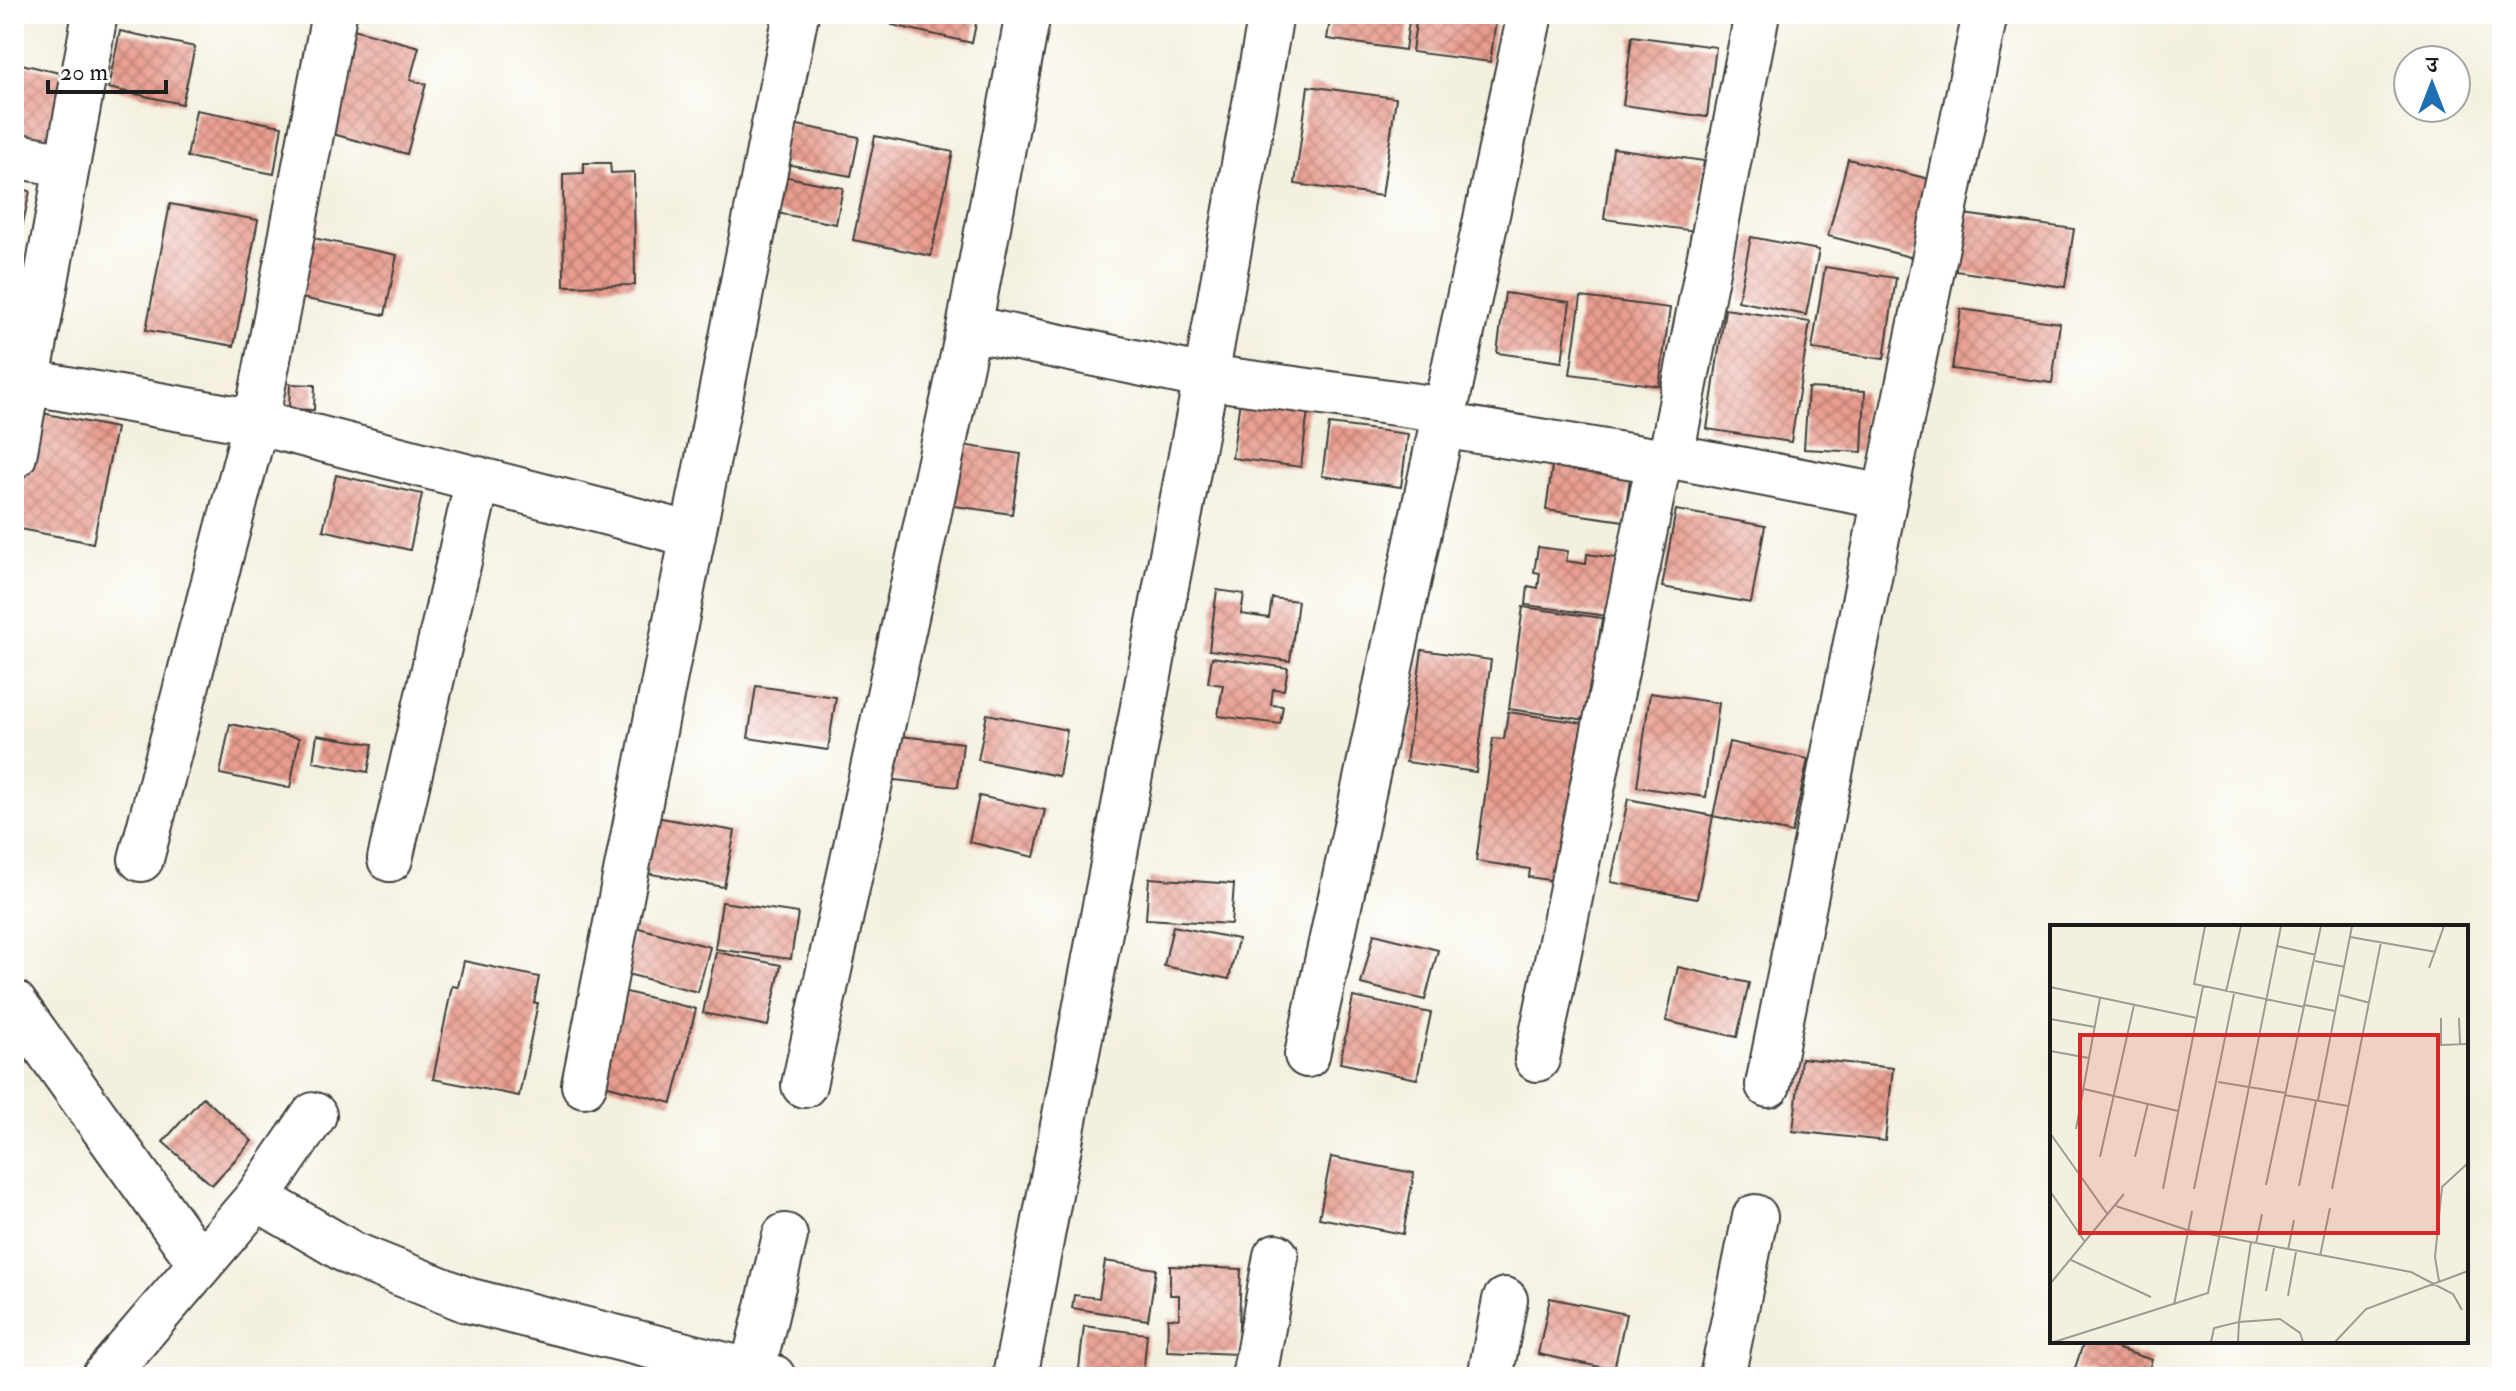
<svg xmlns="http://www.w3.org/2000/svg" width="2516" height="1391" font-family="'IM FELL Double Pica','Noto Serif Devanagari',serif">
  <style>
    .building { fill: url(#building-cross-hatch) }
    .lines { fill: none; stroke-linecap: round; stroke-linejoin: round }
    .minor-casing { stroke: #3c3c39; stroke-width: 48 }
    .minor { stroke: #fff; stroke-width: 44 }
    .inset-road { fill: none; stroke: #9e9b91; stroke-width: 2 }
    .view { fill: #d62828; fill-opacity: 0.15; stroke: #d62828; stroke-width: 4 }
    .inset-edge { fill: none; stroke: #1c1c1c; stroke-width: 4 }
  </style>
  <defs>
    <pattern id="building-cross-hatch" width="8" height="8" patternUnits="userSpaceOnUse" patternTransform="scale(2)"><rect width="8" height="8" fill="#e99d8f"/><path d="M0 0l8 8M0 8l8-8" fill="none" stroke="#bc7f74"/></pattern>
  </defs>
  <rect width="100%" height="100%" fill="#fff"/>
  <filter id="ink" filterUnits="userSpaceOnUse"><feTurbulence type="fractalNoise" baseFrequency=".0125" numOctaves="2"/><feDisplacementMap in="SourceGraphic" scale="16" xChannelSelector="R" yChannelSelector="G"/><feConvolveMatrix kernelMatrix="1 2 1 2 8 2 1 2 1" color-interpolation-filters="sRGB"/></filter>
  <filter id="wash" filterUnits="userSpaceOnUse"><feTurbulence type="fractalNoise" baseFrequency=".006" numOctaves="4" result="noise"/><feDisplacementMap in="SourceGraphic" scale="32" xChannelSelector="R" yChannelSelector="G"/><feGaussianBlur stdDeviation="1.8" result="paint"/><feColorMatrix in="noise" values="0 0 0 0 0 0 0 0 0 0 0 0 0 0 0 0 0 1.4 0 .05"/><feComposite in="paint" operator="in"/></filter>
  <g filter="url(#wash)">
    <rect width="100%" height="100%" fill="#f4f0df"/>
    <g id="blocks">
      <path class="building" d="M 260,14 L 298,14 L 296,23 Z
        M 894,14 L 978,14 L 972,43 L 892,25 Z
        M 1331,14 L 1410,14 L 1405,50 L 1327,39 Z
        M 1417,14 L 1497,14 L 1490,62 L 1412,52 Z
        M 346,27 L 419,47 L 410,80 L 426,84 L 407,154 L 329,133 L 343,84 L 331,81 Z
        M 120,31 L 195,47 L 182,104 L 108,88 Z
        M 1632,36 L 1716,47 L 1707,117 L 1623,105 Z
        M 17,63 L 68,75 L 52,149 L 14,141 L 14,76 Z
        M 1308,86 L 1396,98 L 1382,196 L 1295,184 Z
        M 196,110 L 282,126 L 274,174 L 187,157 Z
        M 787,123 L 859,137 L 851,176 L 780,163 Z
        M 875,136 L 953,152 L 931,256 L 853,240 Z
        M 1613,148 L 1704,161 L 1695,231 L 1604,219 Z
        M 1848,159 L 1933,180 L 1914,258 L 1828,236 Z
        M 584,163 L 610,163 L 611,173 L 634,172 L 635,285 L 564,286 L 563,174 L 584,173 Z
        M 778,175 L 843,188 L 836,224 L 771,212 Z
        M 14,188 L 30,191 L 18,246 L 14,246 Z
        M 170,204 L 258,220 L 234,346 L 146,330 Z
        M 1963,214 L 2074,229 L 2065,287 L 1955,271 Z
        M 1751,237 L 1819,250 L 1806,315 L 1738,301 Z
        M 313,238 L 397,255 L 385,315 L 301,298 Z
        M 1825,267 L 1896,278 L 1884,359 L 1812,349 Z
        M 1505,293 L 1570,302 L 1562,362 L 1497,353 Z
        M 1581,297 L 1670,308 L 1659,386 L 1570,374 Z
        M 1725,309 L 1810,322 L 1791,442 L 1707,429 Z
        M 1961,309 L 2060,323 L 2052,383 L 1952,369 Z
        M 290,384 L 315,385 L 314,410 L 289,409 Z
        M 1808,388 L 1865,391 L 1862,452 L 1804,449 Z
        M 1241,393 L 1309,402 L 1301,467 L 1232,458 Z
        M 37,412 L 116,428 L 93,543 L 14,528 Z
        M 1329,424 L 1408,434 L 1401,487 L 1322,476 Z
        M 949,443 L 1021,454 L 1012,514 L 940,504 Z
        M 1554,452 L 1632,462 L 1624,521 L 1546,510 Z
        M 336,475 L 422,494 L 410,550 L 323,530 Z
        M 1676,510 L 1765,526 L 1751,603 L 1662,587 Z
        M 1538,547 L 1568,551 L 1566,561 L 1586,564 L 1587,554 L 1616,558 L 1607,616 L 1526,605 L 1528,586 L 1538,588 L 1540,573 L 1534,572 Z
        M 1217,590 L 1244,594 L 1241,614 L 1269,618 L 1272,598 L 1298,601 L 1290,661 L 1209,650 Z
        M 1523,607 L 1602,618 L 1587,720 L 1509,709 Z
        M 1422,650 L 1491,660 L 1476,772 L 1406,762 Z
        M 1212,657 L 1288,668 L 1284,690 L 1273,689 L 1271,705 L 1283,706 L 1280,724 L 1218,716 L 1223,685 L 1208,683 Z
        M 756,686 L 836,697 L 828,750 L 748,738 Z
        M 1650,693 L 1719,703 L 1706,797 L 1637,787 Z
        M 1508,712 L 1590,724 L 1556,881 L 1529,877 L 1530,869 L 1476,861 L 1493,738 L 1504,739 Z
        M 987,714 L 1067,730 L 1059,776 L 978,760 Z
        M 230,724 L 299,738 L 290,788 L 220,774 Z
        M 317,735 L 373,744 L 368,772 L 313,762 Z
        M 891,735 L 963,743 L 958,787 L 886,779 Z
        M 1729,742 L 1808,759 L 1792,833 L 1713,816 L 1697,899 L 1611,882 L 1628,799 L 1713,816 Z
        M 979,796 L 1045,810 L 1034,857 L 969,842 Z
        M 650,816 L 735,831 L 724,887 L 640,872 Z
        M 1149,878 L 1234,884 L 1231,924 L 1146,919 Z
        M 722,902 L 798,913 L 791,959 L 715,949 Z
        M 1173,926 L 1238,939 L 1229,979 L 1164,966 Z
        M 635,927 L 710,947 L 698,992 L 623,973 Z
        M 1374,934 L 1438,950 L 1425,1000 L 1361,984 Z
        M 716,952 L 781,965 L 768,1026 L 703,1013 Z
        M 464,961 L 539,977 L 534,1003 L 538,1003 L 519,1096 L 433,1079 L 452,986 L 458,987 Z
        M 1678,967 L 1749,983 L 1737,1037 L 1666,1021 Z
        M 614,989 L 696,1009 L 672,1103 L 590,1081 Z
        M 1353,997 L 1431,1013 L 1417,1079 L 1340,1063 Z
        M 1801,1058 L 1893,1068 L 1885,1141 L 1793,1131 Z
        M 203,1097 L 252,1141 L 212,1185 L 163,1142 Z
        M 1331,1157 L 1414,1173 L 1403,1234 L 1319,1218 Z
        M 1105,1261 L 1156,1269 L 1148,1320 L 1072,1308 L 1074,1295 L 1099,1298 Z
        M 1170,1266 L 1241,1269 L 1238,1354 L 1167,1351 L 1168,1318 L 1179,1319 L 1179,1295 L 1170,1295 Z
        M 1550,1298 L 1626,1314 L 1614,1370 L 1538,1354 Z
        M 1084,1326 L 1147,1334 L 1143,1377 L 1078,1377 Z
        M 2084,1341 L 2094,1341 L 2152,1360 L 2146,1377 L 2094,1377 L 2074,1371 Z"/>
    </g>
  </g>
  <g filter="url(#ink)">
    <use href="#blocks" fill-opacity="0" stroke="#3c3c39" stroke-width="2"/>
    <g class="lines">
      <defs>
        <path id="minor" d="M 14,155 L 67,165
          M 969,328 L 1206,377 L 1446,410
          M 27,382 L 256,422 L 693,535
          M 1442,425 L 1659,461 L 1671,456 L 1885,497
          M 14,456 L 95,14
          M 1671,456 L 1757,14
          M 141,859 L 256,422 L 334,14
          M 390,859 L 478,479
          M 14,1003 L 200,1263
          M 1307,1055 L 1530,14
          M 1537,1059 L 1659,461
          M 584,1085 L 796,14
          M 804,1085 L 969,328 L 1028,14
          M 1768,1085 L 1885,497 L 1985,14
          M 257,1198 L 352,1254 L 467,1300 L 773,1377
          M 104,1377 L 257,1198 L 314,1115
          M 751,1377 L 785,1236
          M 1015,1377 L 1206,377 L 1271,14
          M 1254,1377 L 1276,1256
          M 1490,1377 L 1505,1300
          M 1722,1377 L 1755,1217"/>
      </defs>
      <use href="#minor" class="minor-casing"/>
      <use href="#minor" class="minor"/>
    </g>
  </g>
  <g transform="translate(2050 925)">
    <rect width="418" height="418" fill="#f4f0df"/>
    <path class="inset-road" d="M 155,1 L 144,59 L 254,82M 300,12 L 386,27M 227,21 L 266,30M 265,36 L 295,42M 379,43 L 394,1M 0,62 L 147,93M 176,67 L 191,1M 290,70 L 320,78M 255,80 L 285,86M 391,93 L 391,120 L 418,119M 409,93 L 410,119M 0,94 L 45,102M 0,126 L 39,133M 168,157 L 236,168M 34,164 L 128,186M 235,170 L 298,181M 268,175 L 302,1M 26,204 L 50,73M 0,208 L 58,290M 50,232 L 84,80M 85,232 L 98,178M 216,260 L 271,1M 249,261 L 266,176M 113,264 L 153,61M 144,264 L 184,69M 282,264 L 331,17M 0,266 L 35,317M 66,281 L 137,305 L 361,347 L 403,369 L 412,385M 206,318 L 212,289M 238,325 L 244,295M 270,331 L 280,283M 21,335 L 101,372M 389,356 L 385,332 L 392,262 L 418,238M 0,359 L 74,269M 216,366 L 224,323M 238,371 L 246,327M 124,380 L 142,286M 4,417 L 158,368 L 231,1M 161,417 L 164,403 L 189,397 L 201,317M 188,417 L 189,397 L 230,394 L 250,408 L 253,417M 285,417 L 316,384 L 418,346"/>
    <path class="view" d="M 30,110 L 388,110 L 388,308 L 30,308 Z"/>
    <rect width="418" height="418" class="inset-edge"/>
  </g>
  <rect width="2516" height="1391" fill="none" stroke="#fff" stroke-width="48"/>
  <g transform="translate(2432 84)"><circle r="38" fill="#ffffff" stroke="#a4a4a4" stroke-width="2"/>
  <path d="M0-6L14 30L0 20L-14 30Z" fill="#1f6fb2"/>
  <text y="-12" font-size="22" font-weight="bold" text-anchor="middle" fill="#1c1c1c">उ</text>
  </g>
  <path d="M48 80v12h118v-12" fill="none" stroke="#1c1c1c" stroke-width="4"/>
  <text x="60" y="80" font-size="24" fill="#1c1c1c" stroke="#ffffff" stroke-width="6" paint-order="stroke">20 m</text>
</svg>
